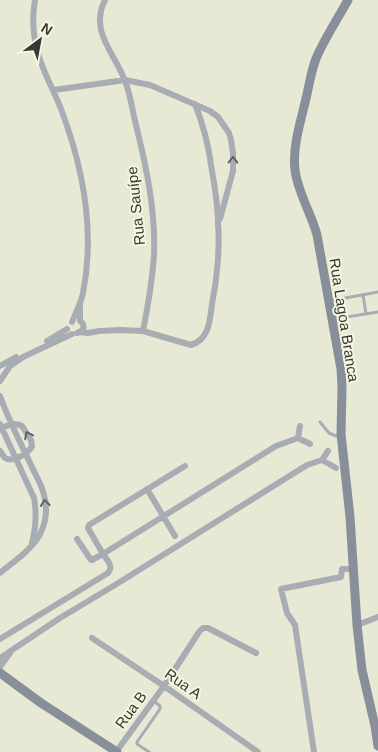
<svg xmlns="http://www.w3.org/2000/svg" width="378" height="752" font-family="Arial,sans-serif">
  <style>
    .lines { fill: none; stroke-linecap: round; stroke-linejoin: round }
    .lane { stroke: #a8acb3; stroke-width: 3 }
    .street { stroke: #a8acb3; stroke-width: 6 }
    .secondary { stroke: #898f9a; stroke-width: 9 }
    .oneway { stroke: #60615f }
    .labels { text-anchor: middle; stroke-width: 4; stroke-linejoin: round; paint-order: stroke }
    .street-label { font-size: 15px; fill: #393932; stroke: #f4f6e2 }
  </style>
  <rect width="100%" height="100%" fill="#e7e9d5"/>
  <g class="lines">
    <path class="lane" d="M 363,295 L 366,314
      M 329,301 L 378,292
      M 334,319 L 378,312
      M 320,422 L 329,433 L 336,436 L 341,434
      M 149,752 L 137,744 L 137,742 L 160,709 L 160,706 L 154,701"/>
    <path class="street" d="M 35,0 C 32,17 33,36 38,53 C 43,72 54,91 61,109 C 83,167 95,232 83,293 C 81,303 76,312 72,322
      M 105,0 C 89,32 115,53 125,81 C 130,93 132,108 135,121 C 146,165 156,211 154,256 C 152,282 148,306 143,331
      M 54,90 L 125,80 L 150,85 L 210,111 L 218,117 L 229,133 L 231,140 L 233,153 L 233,171 L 220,219
      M 80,332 L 88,333 L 99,331 L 121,330 L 143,331 L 191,345 C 209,340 210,320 212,304 C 217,280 220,248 218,224 C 218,206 215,188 212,171 C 209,148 204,126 195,104
      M 77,333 C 84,331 86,325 80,321 L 80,306
      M 47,341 L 67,329
      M 0,366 L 16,357
      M 0,381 L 10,366 L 23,357 L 72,334
      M 0,396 C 9,421 21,444 32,467 C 36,476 42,485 44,495 C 48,508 46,524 39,536 C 30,551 13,562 0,573
      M 0,424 L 34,498 C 37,514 36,527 32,543
      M 0,429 C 7,425 14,422 22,426 L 31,440 L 32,446 C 29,453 13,463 5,458 C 3,456 2,454 0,451
      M 298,438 L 300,426
      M 322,460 L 336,468
      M 147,489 L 175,536
      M 77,539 L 91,560 L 92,560 L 103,554 L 88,528 L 89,525 L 185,466
      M 357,625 L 378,617
      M 92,638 L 164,686 L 258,752
      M 0,639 L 108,573 C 114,566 107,560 103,554 L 276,446 L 298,438 L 310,444
      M 0,658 L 60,618 L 115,585 L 307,465 L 322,460 L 328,451
      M 0,667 L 10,653
      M 116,752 L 164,686 L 199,632 L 203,628 L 208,628 L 256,653
      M 314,752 L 295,625 L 287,613 L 281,589 L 341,577 L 342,569 L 353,569"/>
    <path class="secondary" d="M 348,0 C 338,18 327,35 318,54 C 312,66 310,81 307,94 C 302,118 292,145 295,170 C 298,193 311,213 317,235 L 341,369 L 342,387 L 341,434 L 350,517 L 357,625 L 362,670 L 375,726 L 378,746
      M 0,673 L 41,703 L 117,752"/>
  </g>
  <defs><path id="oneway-chevron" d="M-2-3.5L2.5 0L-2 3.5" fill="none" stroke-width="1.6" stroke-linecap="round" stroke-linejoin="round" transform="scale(1.25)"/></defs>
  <g class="oneway">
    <use href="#oneway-chevron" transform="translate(233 160) rotate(-89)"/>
    <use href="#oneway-chevron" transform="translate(28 435) rotate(-116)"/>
    <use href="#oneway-chevron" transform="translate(45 503) rotate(-96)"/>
  </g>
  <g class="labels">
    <g class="street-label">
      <text transform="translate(136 206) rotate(-96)" y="5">Rua Sauípe</text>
      <text transform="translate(344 320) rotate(81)" y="5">Rua Lagoa Branca</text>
      <text transform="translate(183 684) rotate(35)" y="5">Rua A</text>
      <text transform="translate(131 710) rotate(-54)" y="5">Rua B</text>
    </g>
  </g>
  <g transform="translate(40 40) rotate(32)" stroke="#f4f6e2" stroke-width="4" paint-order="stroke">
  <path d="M0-4L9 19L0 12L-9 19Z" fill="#393932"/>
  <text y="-8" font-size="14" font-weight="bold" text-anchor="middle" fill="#393932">N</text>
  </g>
</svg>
